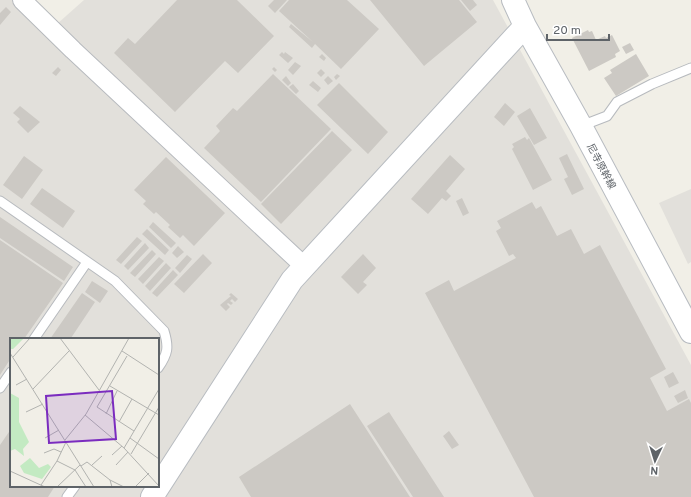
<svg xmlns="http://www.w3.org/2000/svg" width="691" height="497" font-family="Overpass,'Noto Sans JP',sans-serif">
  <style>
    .industrial { fill: #e2e0db; fill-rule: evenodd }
    .building { fill: #ccc9c4 }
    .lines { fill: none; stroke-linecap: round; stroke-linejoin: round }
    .lane-casing { stroke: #b7babe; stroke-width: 11 }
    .street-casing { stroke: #b7babe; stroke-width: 20 }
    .secondary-casing { stroke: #b8bcc1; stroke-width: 24 }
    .lane { stroke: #fff; stroke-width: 9 }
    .street { stroke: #fff; stroke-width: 18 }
    .secondary { stroke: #fff; stroke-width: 22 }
    .labels { text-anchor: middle; stroke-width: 3.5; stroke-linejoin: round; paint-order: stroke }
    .street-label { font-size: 10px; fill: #5e6368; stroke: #fff }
    .inset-road { fill: none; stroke: #b2b3b0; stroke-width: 1 }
    .view { fill: #7b2cbf; fill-opacity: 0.15; stroke: #7b2cbf; stroke-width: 2 }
    .inset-edge { fill: none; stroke: #5e6368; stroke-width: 2 }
  </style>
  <rect width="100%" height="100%" fill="#f1efe7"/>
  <path class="industrial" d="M 0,0 L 14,0 L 48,32 L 84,0 L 493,0 L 691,365 L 691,497 L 0,497 ZM 11,339 L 158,339 L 158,486 L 11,486 Z
    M 691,189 L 691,262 L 688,264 L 659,203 Z"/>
  <path class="building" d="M 177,0 L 237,0 L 274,36 L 238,73 L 225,61 L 175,112 L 114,53 L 128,38 L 135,44 Z
    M 274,0 L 287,0 L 275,13 L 268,6 Z
    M 289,0 L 347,0 L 379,29 L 341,69 L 315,44 L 312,48 L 289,27 L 291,24 L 313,42 L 279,11 Z
    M 370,0 L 459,0 L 477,22 L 424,66 Z
    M 461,0 L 473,0 L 477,5 L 470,11 Z
    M 6,7 L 11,12 L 0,25 L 0,13 Z
    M 588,30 L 589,32 L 592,31 L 596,40 L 605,36 L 606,38 L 612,35 L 620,51 L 615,54 L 616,57 L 589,71 L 572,38 Z
    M 630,43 L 634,50 L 626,54 L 622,47 Z
    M 282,52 L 284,54 L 285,52 L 293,58 L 288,63 L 279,55 Z
    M 322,54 L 326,58 L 324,61 L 319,57 Z
    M 636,54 L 649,76 L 616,96 L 604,78 L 612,73 L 610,70 Z
    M 295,62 L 301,66 L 293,75 L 288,70 Z
    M 58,67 L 61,70 L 56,76 L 52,73 Z
    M 274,67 L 277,70 L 275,72 L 272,69 Z
    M 321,69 L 325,73 L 321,77 L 317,73 Z
    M 273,74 L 331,129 L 261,202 L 204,148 L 220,131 L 216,126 L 233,108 L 237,111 Z
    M 337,74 L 340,76 L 336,80 L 334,77 Z
    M 286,76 L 291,83 L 288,86 L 282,80 Z
    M 328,76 L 333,81 L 328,85 L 324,80 Z
    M 313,81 L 321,88 L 318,92 L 309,85 Z
    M 339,83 L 388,132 L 368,154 L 317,105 Z
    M 293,84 L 299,91 L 296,94 L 289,87 Z
    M 505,103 L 515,112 L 504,126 L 494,117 Z
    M 20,106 L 40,122 L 28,133 L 17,122 L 20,119 L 13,113 Z
    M 530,108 L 547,138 L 534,145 L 517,116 Z
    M 332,131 L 352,150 L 281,224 L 261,204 Z
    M 525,137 L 527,140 L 529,138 L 552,180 L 533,190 L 512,149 L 514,147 L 512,144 Z
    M 567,154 L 584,189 L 572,195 L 564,179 L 568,177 L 559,158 Z
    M 450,155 L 465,169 L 446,191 L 451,196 L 446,201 L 442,198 L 428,214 L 411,199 Z
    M 24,156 L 43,170 L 22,199 L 3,185 Z
    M 166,157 L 225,213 L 194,246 L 183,235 L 180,238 L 168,227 L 170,225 L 156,212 L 154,214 L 143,204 L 146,201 L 134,190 Z
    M 42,188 L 75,211 L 63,228 L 30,204 Z
    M 462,198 L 469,213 L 463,216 L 456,201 Z
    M 532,202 L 536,209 L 541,206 L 557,236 L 571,229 L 584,254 L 600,245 L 666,369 L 650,378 L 667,411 L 689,399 L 691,403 L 691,497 L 534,497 L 425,293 L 449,280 L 454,291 L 516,258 L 513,254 L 509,256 L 496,231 L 501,228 L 497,221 Z
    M 0,217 L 73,267 L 64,281 L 0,238 Z
    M 153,222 L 176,243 L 171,248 L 149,227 Z
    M 147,229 L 169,250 L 165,255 L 142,234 Z
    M 137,237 L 142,241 L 121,264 L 116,260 Z
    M 0,240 L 63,283 L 24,339 L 11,339 L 11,358 L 0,375 Z
    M 145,243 L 149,248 L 128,270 L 124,266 Z
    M 178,246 L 184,252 L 177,258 L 172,253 Z
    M 152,250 L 156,254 L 135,277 L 130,273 Z
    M 203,254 L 212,263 L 184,293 L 174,284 Z
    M 363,254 L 376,268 L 363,282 L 367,285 L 358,294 L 341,277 Z
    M 187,255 L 192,259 L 180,273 L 175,268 Z
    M 159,257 L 164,261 L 143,284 L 138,279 Z
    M 166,263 L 171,268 L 150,291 L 145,286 Z
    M 173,270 L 178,275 L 157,297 L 152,293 Z
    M 92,281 L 108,291 L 100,303 L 85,292 Z
    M 82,293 L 95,302 L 71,338 L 73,339 L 50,339 Z
    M 231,293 L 238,299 L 235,302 L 232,299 L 230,301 L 233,303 L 231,305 L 228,303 L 227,304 L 230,307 L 226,311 L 220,305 L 231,296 L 229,295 Z
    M 673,372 L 679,383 L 669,388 L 664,377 Z
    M 685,390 L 688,398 L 678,403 L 674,396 Z
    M 350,404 L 410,497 L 251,497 L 239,477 Z
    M 389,412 L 444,497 L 413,497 L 367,426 Z
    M 11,429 L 11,486 L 55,486 L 48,497 L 0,497 L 0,445 Z
    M 449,431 L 459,445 L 452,449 L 443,436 Z"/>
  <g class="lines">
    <defs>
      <path id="lane" d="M 581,126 L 607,116 L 617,102 L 652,84 L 691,68
        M 0,201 L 115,281 L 164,331 C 169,347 168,354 158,368
        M 34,339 L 87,262
        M 0,388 L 11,372
        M 67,497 L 75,486"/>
      <path id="street" d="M 22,0 L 73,50 L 304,266"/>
      <path id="secondary" d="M 513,0 L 525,26 L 581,126 L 691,332
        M 152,497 L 292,280 L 525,26"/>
    </defs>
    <use href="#lane" class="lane-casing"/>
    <use href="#street" class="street-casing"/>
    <use href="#secondary" class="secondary-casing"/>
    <use href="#lane" class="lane"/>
    <use href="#street" class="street"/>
    <use href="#secondary" class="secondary"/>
  </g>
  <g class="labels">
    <g class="street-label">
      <text transform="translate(602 166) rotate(62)" y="4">尼寺原幹線</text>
    </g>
  </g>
  <g transform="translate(10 338)">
    <rect width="149" height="149" fill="#f1efe7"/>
    <path d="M 0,0 L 14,0 L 3,11 L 0,11 ZM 0,55 L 9,60 L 9,84 L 19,104 L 13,111 L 14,118 L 5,111 L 0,113 ZM 20,120 L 29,130 L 38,126 L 41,129 L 32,141 L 14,135 L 10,128 Z" fill="#c3eac2"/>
    <path class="inset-road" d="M 50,0 L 89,52M 112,13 L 149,37M 0,15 L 84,149M 117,18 L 87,69 L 124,93M 3,19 L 20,0M 6,47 L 17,41M 100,48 L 149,77M 23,51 L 59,13M 16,74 L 33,66M 96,76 L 107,53M 75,77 L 114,110 L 149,148M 109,84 L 122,61M 35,100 L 49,92M 120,100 L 149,121M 55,102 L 76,76 L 119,0M 114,110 L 149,51M 34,115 L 44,111 L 51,114M 121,116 L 149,69M 102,117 L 112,108M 47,123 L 65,132 L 76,149M 82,127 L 92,118M 106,127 L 118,114M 71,128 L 77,124 L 100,142 L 102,149M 0,133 L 35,149M 100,142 L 114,149M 31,147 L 47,123 L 56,104M 47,149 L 70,127M 125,149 L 139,135"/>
    <path class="view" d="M 102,53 L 106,101 L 39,105 L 36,58 Z"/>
    <rect width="149" height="149" class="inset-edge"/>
  </g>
  <g transform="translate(655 461) rotate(184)" stroke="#ffffff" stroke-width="3" paint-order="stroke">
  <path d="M0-3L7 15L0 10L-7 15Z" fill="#5e6368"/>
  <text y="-6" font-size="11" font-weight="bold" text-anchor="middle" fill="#5e6368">N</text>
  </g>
  <path d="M547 34v6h62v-6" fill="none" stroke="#5e6368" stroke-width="2"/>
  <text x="553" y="34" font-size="12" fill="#5e6368" stroke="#ffffff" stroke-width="3" paint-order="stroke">20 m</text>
</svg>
